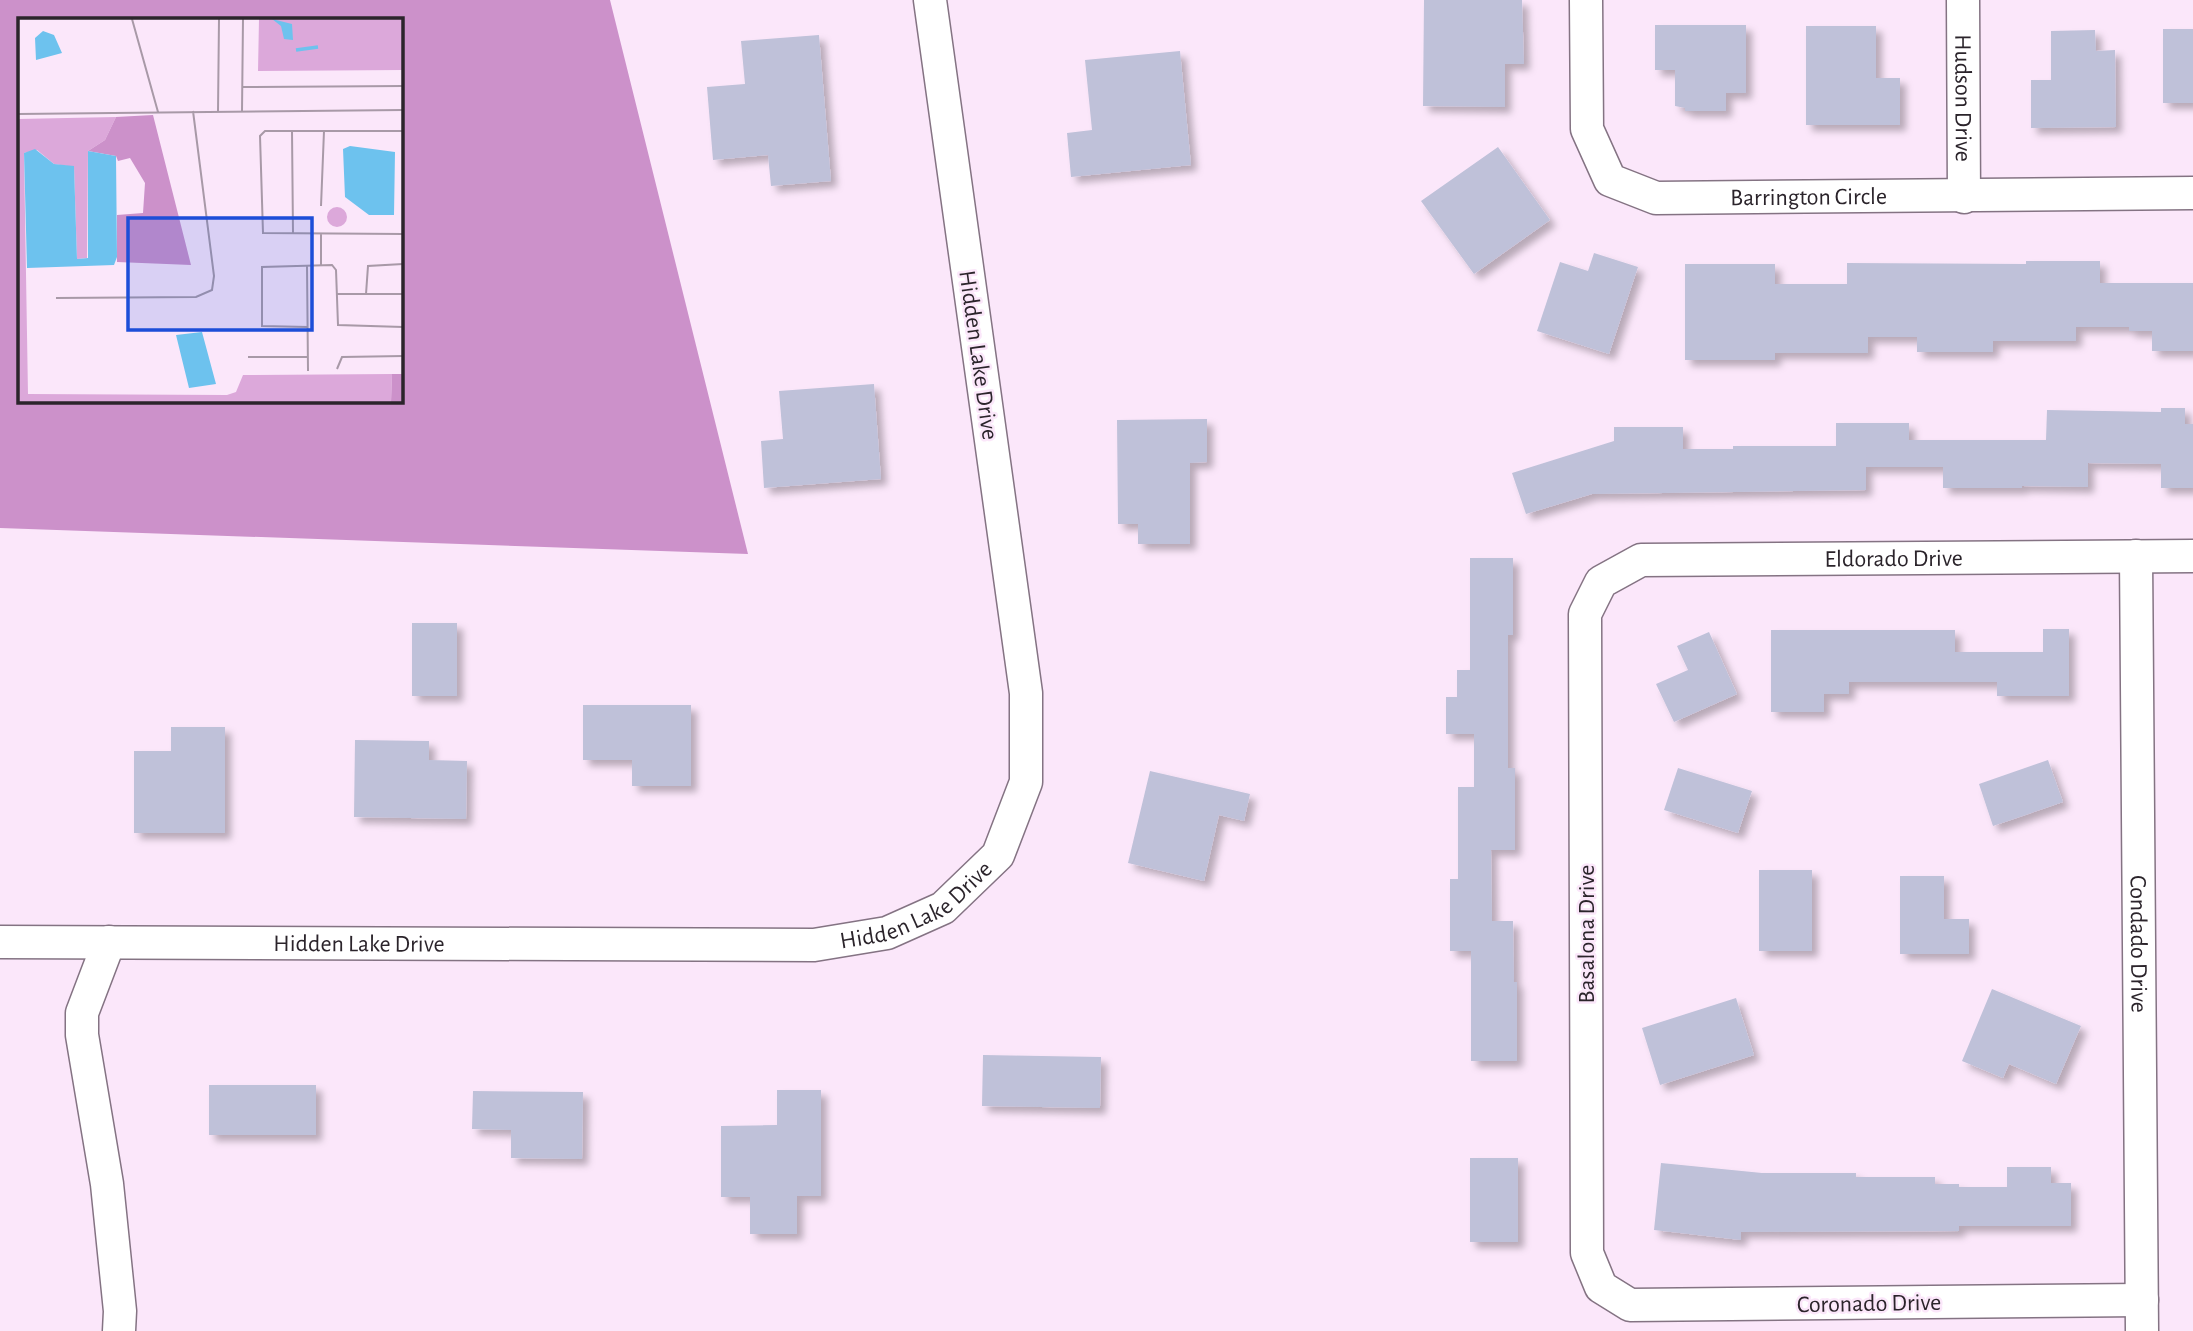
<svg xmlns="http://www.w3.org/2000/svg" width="2193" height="1331" font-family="'Alegreya Sans',sans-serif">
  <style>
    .forest { fill: #cc91ca; fill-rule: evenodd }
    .building { fill: #bfc1d9; filter: url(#shadow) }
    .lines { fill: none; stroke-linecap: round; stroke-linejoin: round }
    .minor-casing { stroke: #847383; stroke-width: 35 }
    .minor { stroke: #fff; stroke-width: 32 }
    .labels { text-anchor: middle; stroke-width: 5; stroke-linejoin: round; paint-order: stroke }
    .street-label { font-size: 24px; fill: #2b242b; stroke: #fbe7fa }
    .inset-river { fill: none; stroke: #6dc2ee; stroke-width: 3.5 }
    .inset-road { fill: none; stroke: #a899a7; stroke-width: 2 }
    .view { fill: #1d4ed8; fill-opacity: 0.15; stroke: #1d4ed8; stroke-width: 3.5 }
    .inset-edge { fill: none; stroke: #2b242b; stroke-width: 3.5 }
  </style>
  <defs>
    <filter id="shadow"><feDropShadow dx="6" dy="6" stdDeviation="3.5" flood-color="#0004"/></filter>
  </defs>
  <rect width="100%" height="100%" fill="#fbe7fa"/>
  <path class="forest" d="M 0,0 L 610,0 L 748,554 L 0,528 ZM 19,19 L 401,19 L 401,401 L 19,401 Z"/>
  <path class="building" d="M 1424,0 L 1522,0 L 1524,64 L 1505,64 L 1505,107 L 1423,106 Z
    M 1655,25 L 1746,25 L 1746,93 L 1726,93 L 1726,111 L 1685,111 L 1685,108 L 1675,106 L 1675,70 L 1655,70 Z
    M 1806,26 L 1876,26 L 1876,78 L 1900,78 L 1900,125 L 1806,125 Z
    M 2163,29 L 2193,29 L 2193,103 L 2163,103 Z
    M 2095,30 L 2096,51 L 2115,50 L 2116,127 L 2031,128 L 2031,80 L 2051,80 L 2051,31 Z
    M 819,35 L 831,181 L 771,186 L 768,155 L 713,160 L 707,87 L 745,84 L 741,41 Z
    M 1180,51 L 1191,165 L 1071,177 L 1067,133 L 1092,130 L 1085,60 Z
    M 1498,147 L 1550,220 L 1474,274 L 1421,201 Z
    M 1594,253 L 1638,267 L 1609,354 L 1537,331 L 1560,262 L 1588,271 Z
    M 2026,261 L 2100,261 L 2100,283 L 2193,283 L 2193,351 L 2152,351 L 2152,331 L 2129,331 L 2129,327 L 2076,327 L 2076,341 L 1993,341 L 1993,352 L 1917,352 L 1917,337 L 1868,337 L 1868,353 L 1775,353 L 1775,360 L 1685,360 L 1685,264 L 1775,264 L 1775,284 L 1847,284 L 1847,263 L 2026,264 Z
    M 874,384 L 881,479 L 764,488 L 761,441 L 783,439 L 779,391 Z
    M 2161,408 L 2185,408 L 2185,424 L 2193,424 L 2193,488 L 2161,488 L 2161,464 L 2088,463 L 2088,487 L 2022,486 L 2022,488 L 1943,488 L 1943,467 L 1866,467 L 1866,490 L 1592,494 L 1526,514 L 1512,473 L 1614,441 L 1614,427 L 1683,427 L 1683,449 L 1733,449 L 1733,446 L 1836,446 L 1836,423 L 1909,423 L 1909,440 L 2046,440 L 2047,410 L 2161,412 Z
    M 1207,419 L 1207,462 L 1190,463 L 1190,544 L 1138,544 L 1138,524 L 1118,524 L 1117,420 Z
    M 1470,558 L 1513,558 L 1513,635 L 1508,635 L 1508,768 L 1515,768 L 1515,850 L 1491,850 L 1492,921 L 1513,921 L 1514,982 L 1517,982 L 1517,1061 L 1471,1061 L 1471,951 L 1450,951 L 1450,879 L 1458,879 L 1458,787 L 1474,787 L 1474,734 L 1446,734 L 1446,697 L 1457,697 L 1457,670 L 1470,670 Z
    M 412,623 L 457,623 L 457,696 L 412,696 Z
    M 2043,629 L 2069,629 L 2069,696 L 1997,696 L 1997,682 L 1849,682 L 1849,694 L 1824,694 L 1824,712 L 1771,712 L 1771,630 L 1955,630 L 1955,652 L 2043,652 Z
    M 1709,632 L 1737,694 L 1674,722 L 1656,684 L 1688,670 L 1677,646 Z
    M 583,705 L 691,705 L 691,786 L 632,786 L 632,760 L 583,760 Z
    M 171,727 L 225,727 L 225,833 L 134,833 L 134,751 L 171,751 Z
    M 355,740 L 429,741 L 429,760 L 467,761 L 466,819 L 354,817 Z
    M 2048,760 L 2063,802 L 1993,826 L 1979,784 Z
    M 1678,768 L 1752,791 L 1738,833 L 1664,810 Z
    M 1150,771 L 1250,794 L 1244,821 L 1219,815 L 1204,881 L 1128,863 Z
    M 1759,870 L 1812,870 L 1812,951 L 1759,951 Z
    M 1900,876 L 1944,876 L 1944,919 L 1969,919 L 1969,954 L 1900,954 Z
    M 1992,989 L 2081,1026 L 2056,1084 L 2009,1064 L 2003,1078 L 1962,1061 Z
    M 1736,998 L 1754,1055 L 1660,1085 L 1642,1028 Z
    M 983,1055 L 1101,1057 L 1100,1108 L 982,1106 Z
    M 209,1085 L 316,1085 L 316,1135 L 209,1135 Z
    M 777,1090 L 821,1090 L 821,1196 L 797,1196 L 797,1234 L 750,1234 L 750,1197 L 721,1197 L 721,1126 L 777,1125 Z
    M 473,1091 L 583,1092 L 582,1159 L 511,1158 L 511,1130 L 472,1129 Z
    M 1470,1158 L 1518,1158 L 1518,1242 L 1470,1242 Z
    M 1661,1163 L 1762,1173 L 1856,1173 L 1856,1177 L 1935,1177 L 1935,1184 L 1959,1184 L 1959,1187 L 2007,1187 L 2007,1167 L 2051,1167 L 2051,1183 L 2071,1183 L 2071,1226 L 1959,1226 L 1959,1231 L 1741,1232 L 1741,1240 L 1654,1230 Z"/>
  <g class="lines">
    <defs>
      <g id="minor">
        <path id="s1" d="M 1586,0 L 1587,129 L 1610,180 L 1656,198 L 2193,193"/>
        <path id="s2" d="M 1963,0 L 1964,197"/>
        <path id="s3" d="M 2136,556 L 2142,1331"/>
        <path id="s4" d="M 0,942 L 814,945 L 887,933 L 943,908 L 998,855 L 1026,782 L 1026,693 L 930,0"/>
        <path d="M 109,942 L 82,1013 L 82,1035 L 107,1184 L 120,1311 L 119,1331"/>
        <path id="s5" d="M 2142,1300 L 1630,1305 L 1601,1287 L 1587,1253 L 1585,614 L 1601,582 L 1641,560 L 2193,556"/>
      </g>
    </defs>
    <use href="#minor" class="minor-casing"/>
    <use href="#minor" class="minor"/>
  </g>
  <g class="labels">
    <g class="street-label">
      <text dy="8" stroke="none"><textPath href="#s2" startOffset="98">Hudson Drive</textPath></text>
      <text dy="8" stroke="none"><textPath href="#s1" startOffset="387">Barrington Circle</textPath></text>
      <text transform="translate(979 355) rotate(82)" y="8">Hidden Lake Drive</text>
      <text dy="8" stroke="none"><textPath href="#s5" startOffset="1556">Eldorado Drive</textPath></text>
      <text dy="8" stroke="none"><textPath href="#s4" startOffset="926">Hidden Lake Drive</textPath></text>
      <text transform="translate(1586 934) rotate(-90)" y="8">Basalona Drive</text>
      <text dy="8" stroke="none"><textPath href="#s4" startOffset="359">Hidden Lake Drive</textPath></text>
      <text dy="8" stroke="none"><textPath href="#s3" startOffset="388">Condado Drive</textPath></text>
      <text transform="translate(1869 1303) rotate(-1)" y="8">Coronado Drive</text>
    </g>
  </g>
  <g transform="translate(18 18)">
    <rect width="385" height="385" fill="#fbe7fa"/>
    <path d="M 241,1 L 385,1 L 385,52 L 240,53 ZM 98,99 L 87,122 L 70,133 L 69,240 L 59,241 L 56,149 L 36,146 L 19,132 L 6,135 L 10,376 L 209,377 L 218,374 L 225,357 L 374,356 L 373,384 L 0,384 L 0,101 ZM309 199a10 10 0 1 1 20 0a10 10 0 1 1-20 0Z" fill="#dca8da"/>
    <path d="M 135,97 L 173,247 L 99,244 L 99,197 L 125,195 L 127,165 L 112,140 L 100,143 L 98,138 L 70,133 L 87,122 L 98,99 ZM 374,356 L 385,356 L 385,384 L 373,384 Z" fill="#cc91ca"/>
    <path d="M 254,1 L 274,6 L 275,22 L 266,21 L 263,8 ZM 25,13 L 36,17 L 44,35 L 18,42 L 17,20 ZM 332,128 L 377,134 L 376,197 L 351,197 L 327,179 L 325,131 ZM 17,131 L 36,146 L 56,148 L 59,241 L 70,240 L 70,133 L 98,138 L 99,239 L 96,247 L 9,250 L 6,135 ZM 184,314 L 198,366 L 171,370 L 158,317 Z" fill="#6dc2ee"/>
    <path class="inset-river" d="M 278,32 L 300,29"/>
    <path class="inset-road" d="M 114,1 L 140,94M 224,69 L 385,68M 200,93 L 201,1M 224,93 L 225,1M 0,96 L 385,92M 274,113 L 275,216M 385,113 L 247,113 L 242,118 L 245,215 L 385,216M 303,188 L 306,113M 303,216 L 303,247M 289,247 L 290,353M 319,276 L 385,276M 348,276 L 350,248 L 385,246M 38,280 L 178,279 L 194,272 L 196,258 L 175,93M 290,309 L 244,308 L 244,249 L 314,247 L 318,252 L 320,307 L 385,309M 230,339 L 290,339M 319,351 L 324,339 L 385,338"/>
    <path class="view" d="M 110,200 L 294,200 L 294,312 L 110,312 Z"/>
    <rect width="385" height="385" class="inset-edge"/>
  </g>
</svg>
